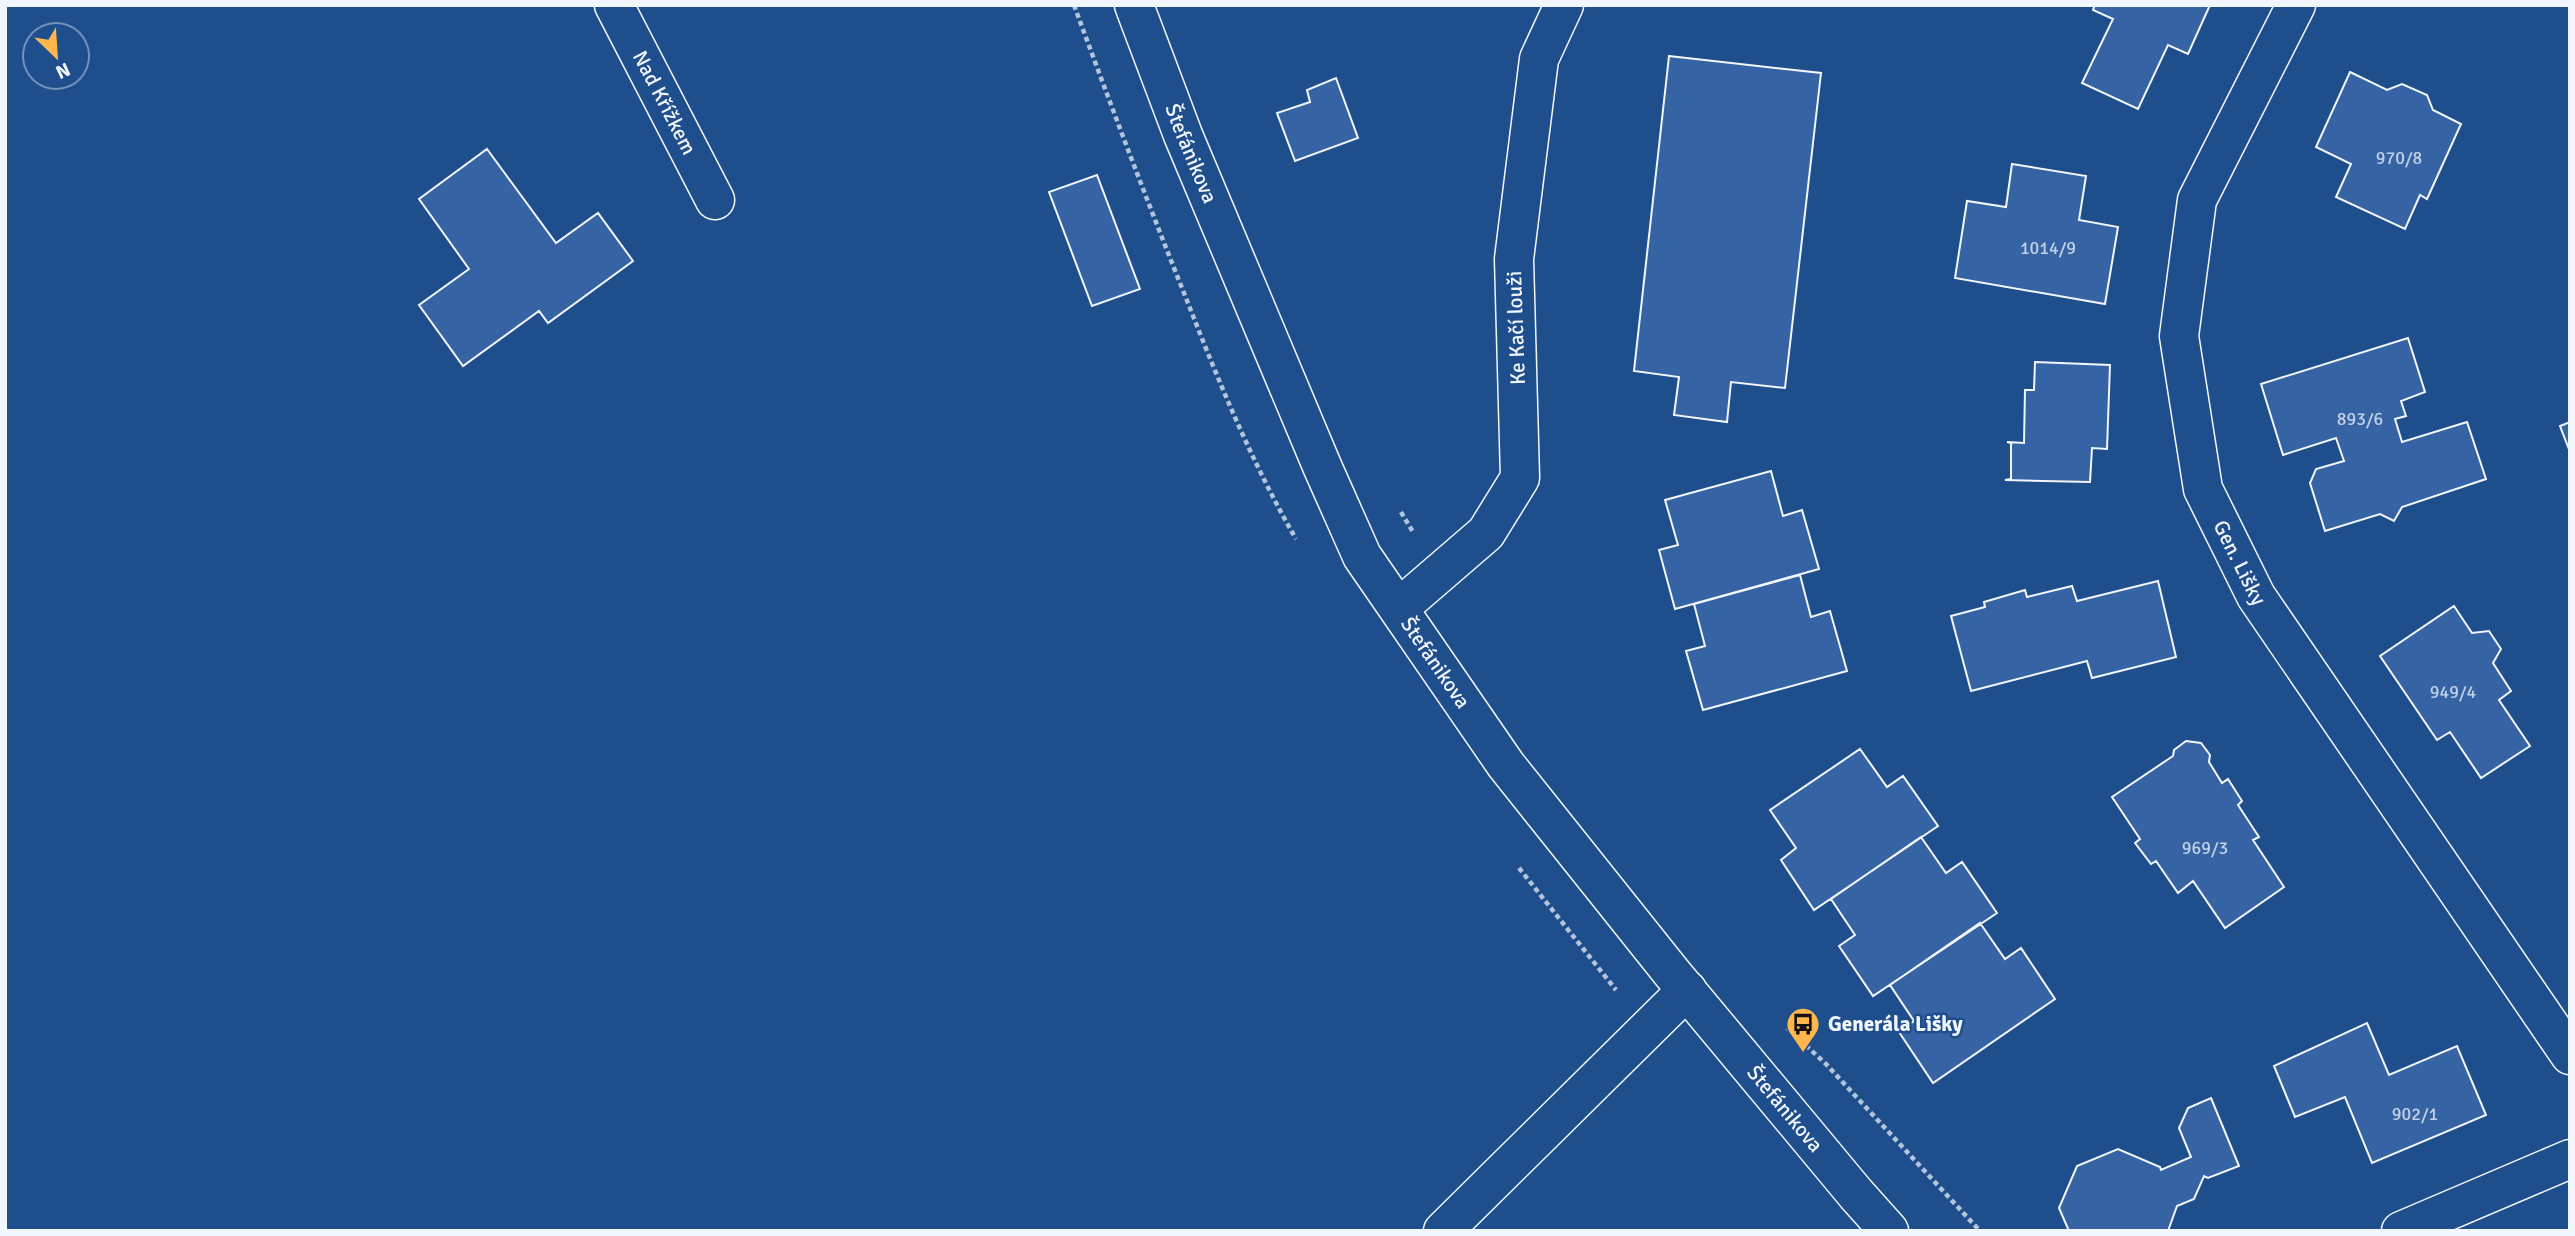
<svg xmlns="http://www.w3.org/2000/svg" width="2575" height="1236" font-family="Signika,sans-serif">
  <style>
    .building { fill: #3563a3; stroke: #f2f6ff; stroke-width: 2 }
    .lines { fill: none; stroke-linecap: round; stroke-linejoin: round }
    .street-casing { stroke: #f2f6ff; stroke-width: 41 }
    .secondary-casing { stroke: #f2f6ff; stroke-width: 41 }
    .path { stroke: #b3c4dc; stroke-width: 4.5; stroke-dasharray: 5 3.5; stroke-linecap: butt }
    .street { stroke: #1f4e8c; stroke-width: 38 }
    .secondary { stroke: #1f4e8c; stroke-width: 38 }
    .labels { text-anchor: middle; stroke-width: 5; stroke-linejoin: round; paint-order: stroke }
    .number-label { font-size: 18px; fill: #c3d1e8 }
    .street-label { font-size: 21px; fill: #f2f6ff; stroke: #1f4e8c }
    .poi-label { font-size: 21px; font-weight: bold; fill: #f2f6ff; stroke: #1f4e8c; text-anchor: start }
  </style>
  <rect width="100%" height="100%" fill="#1f4e8c"/>
  <path class="building" d="M 2095,5 L 2210,5 L 2188,54 L 2168,45 L 2138,109 L 2082,83 L 2113,19 L 2093,10 Z
    M 1669,56 L 1821,73 L 1785,388 L 1731,382 L 1727,422 L 1674,415 L 1679,377 L 1634,371 Z
    M 2350,72 L 2387,90 L 2402,84 L 2427,95 L 2433,110 L 2461,124 L 2427,199 L 2420,195 L 2405,229 L 2336,197 L 2351,164 L 2316,147 Z
    M 1336,78 L 1358,138 L 1295,161 L 1277,113 L 1310,102 L 1307,90 Z
    M 487,149 L 556,243 L 598,213 L 633,261 L 548,323 L 539,311 L 463,366 L 419,305 L 469,269 L 419,199 Z
    M 2012,164 L 2086,176 L 2079,220 L 2118,227 L 2105,304 L 1955,278 L 1967,201 L 2006,207 Z
    M 1097,175 L 1140,289 L 1092,306 L 1049,192 Z
    M 2408,338 L 2425,392 L 2401,401 L 2406,416 L 2395,419 L 2402,442 L 2467,422 L 2486,479 L 2402,507 L 2394,521 L 2380,514 L 2325,531 L 2310,483 L 2316,469 L 2344,461 L 2336,438 L 2283,455 L 2261,384 Z
    M 2035,362 L 2110,365 L 2107,449 L 2092,448 L 2090,482 L 2005,480 L 2011,479 L 2011,443 L 2007,442 L 2024,443 L 2025,390 L 2034,390 Z
    M 2570,422 L 2570,452 L 2560,426 Z
    M 1771,471 L 1783,516 L 1802,510 L 1819,569 L 1675,609 L 1659,550 L 1678,545 L 1665,500 Z
    M 1800,575 L 1811,617 L 1830,611 L 1847,671 L 1703,710 L 1686,651 L 1705,646 L 1694,604 Z
    M 2158,581 L 2176,657 L 2092,678 L 2087,661 L 1971,691 L 1951,616 L 1985,607 L 1984,602 L 2025,590 L 2027,597 L 2072,586 L 2077,601 Z
    M 2454,606 L 2472,633 L 2489,631 L 2501,649 L 2493,663 L 2511,691 L 2499,700 L 2530,746 L 2481,778 L 2450,732 L 2437,740 L 2380,656 Z
    M 2186,741 L 2201,743 L 2210,755 L 2209,762 L 2222,783 L 2228,779 L 2242,801 L 2238,805 L 2259,837 L 2253,840 L 2284,887 L 2225,928 L 2193,881 L 2178,893 L 2156,861 L 2151,864 L 2135,843 L 2140,839 L 2112,797 L 2173,756 L 2174,750 Z
    M 1860,749 L 1887,787 L 1903,776 L 1938,826 L 1814,910 L 1781,860 L 1796,848 L 1770,810 Z
    M 1921,837 L 1946,873 L 1962,862 L 1997,913 L 1873,996 L 1839,946 L 1855,935 L 1831,899 Z
    M 1980,923 L 2005,959 L 2021,948 L 2055,999 L 1933,1083 L 1899,1032 L 1914,1021 L 1890,985 Z
    M 2367,1023 L 2389,1075 L 2457,1046 L 2486,1115 L 2372,1163 L 2345,1097 L 2295,1117 L 2274,1066 Z
    M 2211,1098 L 2239,1166 L 2208,1178 L 2204,1176 L 2194,1199 L 2177,1206 L 2168,1231 L 2069,1231 L 2059,1208 L 2077,1166 L 2118,1149 L 2160,1167 L 2161,1170 L 2191,1157 L 2179,1128 L 2188,1108 Z"/>
  <g class="lines">
    <defs>
      <g id="street">
        <path id="s1" d="M 614,5 L 715,200"/>
        <path id="s2" d="M 2296,5 L 2197,200 L 2179,336 L 2203,489 L 2256,596 L 2570,1055"/>
        <path d="M 1399,608 L 1486,533 L 1520,478 L 1514,259 L 1539,59 L 1564,5"/>
        <path d="M 1443,1231 L 1687,990"/>
        <path d="M 2401,1231 L 2570,1159"/>
      </g>
      <g id="secondary">
        <path id="s3" d="M 1134,5 L 1183,135 L 1322,466 L 1362,556 L 1506,765 L 1672,973 L 1856,1194 L 1889,1231"/>
      </g>
    </defs>
    <use href="#street" class="street-casing"/>
    <use href="#secondary" class="secondary-casing"/>
    <path class="path" d="M 1074,5 C 1110,103 1147,201 1186,298 C 1218,380 1252,463 1296,539
      M 1401,512 L 1413,532
      M 1519,868 L 1616,990
      M 1787,1028 L 1826,1064 L 1980,1231"/>
    <use href="#street" class="street"/>
    <use href="#secondary" class="secondary"/>
  </g>
  <defs>
    <symbol id="bus-pin" viewBox="-11 -11 22 30"><path d="M0 17L-7.5 6A9.5 9.5 0 1 1 7.5 6Z" fill="#ffb74d" stroke="#1f4e8c"/><path d="M-5-6H5V4H4V6H2V4H-2V6H-4V4H-5ZM-3.5-4V0h7V-4ZM-3.5 1.2v1.5H-2V1.2ZM2 1.2v1.5H3.5V1.2Z" fill="#111"/></symbol>
  </defs>
  <g fill-rule="evenodd">
    <use href="#bus-pin" x="1784" y="1005" width="38" height="52"/>
  </g>
  <g class="labels">
    <g class="number-label">
      <text x="2399" y="164">970/8</text>
      <text x="2048" y="254">1014/9</text>
      <text x="2360" y="425">893/6</text>
      <text x="2453" y="698">949/4</text>
      <text x="2205" y="854">969/3</text>
      <text x="2415" y="1120">902/1</text>
    </g>
    <g class="street-label">
      <text dy="7" stroke="none"><textPath href="#s1" startOffset="110">Nad Křížkem</textPath></text>
      <text dy="7" stroke="none"><textPath href="#s3" startOffset="159">Štefánikova</textPath></text>
      <text transform="translate(1516 328) rotate(-92)" y="7">Ke Kačí louži</text>
      <text dy="7" stroke="none"><textPath href="#s2" startOffset="593">Gen. Lišky</textPath></text>
      <text dy="7" stroke="none"><textPath href="#s3" startOffset="726">Štefánikova</textPath></text>
      <text dy="7" stroke="none"><textPath href="#s3" startOffset="1293">Štefánikova</textPath></text>
    </g>
    <g class="poi-label">
      <text x="1828" y="1031">Generála Lišky</text>
    </g>
  </g>
  <rect width="2575" height="1236" fill="none" stroke="#f2f6ff" stroke-width="14"/>
  <g transform="translate(56 56) rotate(155)"><circle r="33" fill="#1f4e8c" stroke="#7391ba" stroke-width="2"/>
  <path d="M0-5L12 26L0 18L-12 26Z" fill="#ffb74d"/>
  <text y="-10" font-size="19" font-weight="bold" text-anchor="middle" fill="#f2f6ff">N</text>
  </g>
</svg>
